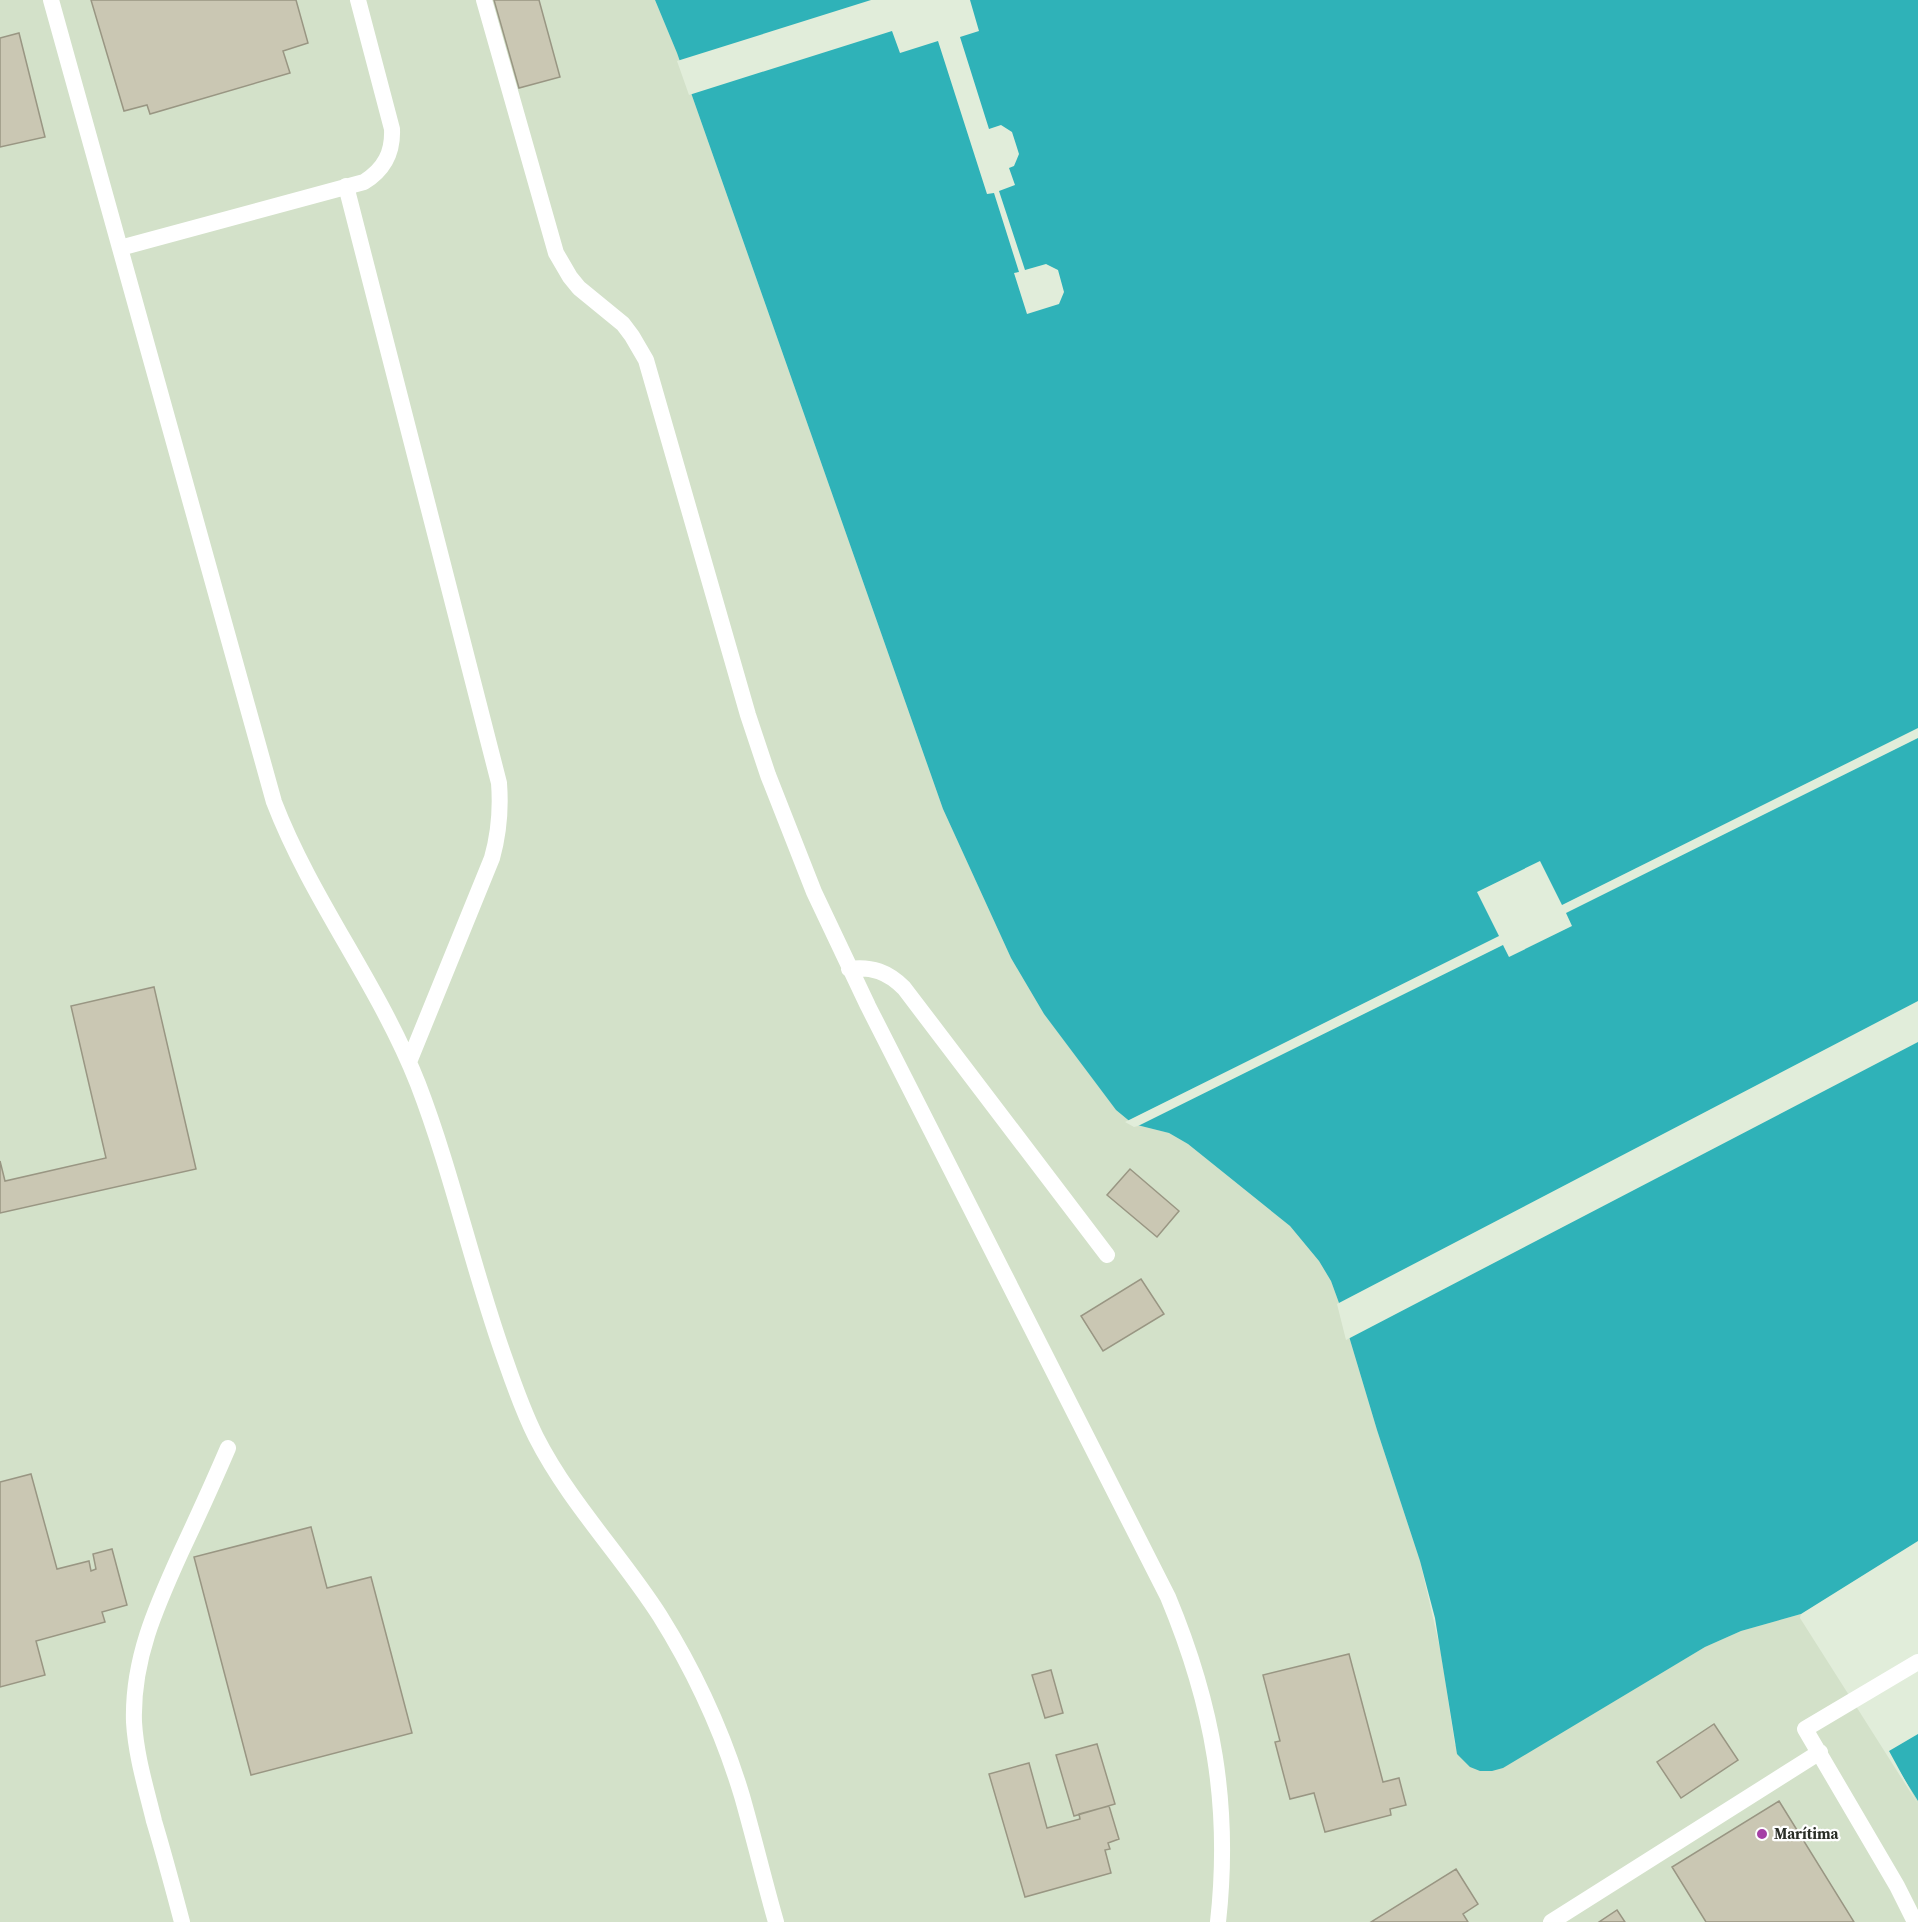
<svg xmlns="http://www.w3.org/2000/svg" width="1918" height="1922" font-family="'Source Serif 4',serif">
  <style>
    .built { fill: #d3e1c9 }
    .water { fill: #2fb2b8 }
    .pier { fill: #e1edda }
    .building { fill: #cac7b3; stroke: #999683; stroke-width: 1.5 }
    .lines { fill: none; stroke-linecap: round; stroke-linejoin: round }
    .service { stroke: #fff; stroke-width: 16 }
    .poi-dot { fill: #a540a5; stroke: #fff; stroke-width: 2 }
    .labels { text-anchor: middle; stroke-width: 4.5; stroke-linejoin: round; paint-order: stroke }
    .poi-label { font-size: 15px; font-weight: bold; fill: #2a2e27; stroke: #fff; text-anchor: start }
  </style>
  <rect width="100%" height="100%" fill="#e1edda"/>
  <path class="built" d="M 0,0 L 655,0 L 677,53 L 943,809 L 1011,958 L 1044,1014 L 1116,1110 L 1133,1124 L 1169,1133 L 1188,1144 L 1290,1226 L 1319,1261 L 1331,1281 L 1339,1303 L 1377,1430 L 1420,1561 L 1441,1653 L 1455,1745 L 1671,1667 L 1705,1647 L 1741,1631 L 1801,1614 L 1918,1801 L 1918,1922 L 0,1922 Z"/>
  <path class="water" d="M 655,0 L 1918,0 L 1918,1801 L 1801,1614 L 1741,1631 L 1705,1647 L 1503,1768 L 1492,1771 L 1480,1771 L 1470,1767 L 1457,1754 L 1435,1618 L 1420,1561 L 1377,1430 L 1339,1303 L 1331,1281 L 1319,1261 L 1290,1226 L 1188,1144 L 1169,1133 L 1133,1124 L 1116,1110 L 1044,1014 L 1011,958 L 943,809 L 677,53 Z"/>
  <path class="pier" d="M 871,0 L 970,0 L 979,31 L 960,37 L 989,129 L 1001,125 L 1012,132 L 1019,154 L 1014,166 L 1009,168 L 1015,185 L 999,191 L 1025,270 L 1046,264 L 1058,270 L 1064,292 L 1059,304 L 1027,314 L 1014,273 L 1019,272 L 994,193 L 987,194 L 938,41 L 900,53 L 892,31 L 689,95 L 677,61 Z
    M 1918,728 L 1918,738 L 1566,913 L 1572,926 L 1509,957 L 1503,945 L 1138,1126 L 1134,1127 L 1125,1122 L 1499,936 L 1477,892 L 1540,861 L 1562,905 Z
    M 1918,1001 L 1918,1042 L 1346,1340 L 1337,1304 Z
    M 1918,1541 L 1918,1734 L 1889,1751 L 1918,1804 L 1800,1618 L 1801,1614 Z"/>
  <path class="building" d="M 91,0 L 296,0 L 308,43 L 283,51 L 290,73 L 150,114 L 147,105 L 124,111 Z
    M 494,0 L 539,0 L 560,77 L 519,88 Z
    M 19,33 L 45,137 L 0,147 L 0,38 Z
    M 154,987 L 196,1169 L 0,1213 L 0,1161 L 5,1181 L 106,1158 L 71,1006 Z
    M 1130,1169 L 1179,1211 L 1157,1237 L 1107,1195 Z
    M 1141,1279 L 1164,1314 L 1103,1351 L 1081,1316 Z
    M 31,1474 L 57,1569 L 89,1561 L 91,1571 L 96,1569 L 93,1554 L 112,1549 L 127,1605 L 102,1612 L 105,1622 L 36,1641 L 45,1675 L 0,1687 L 0,1482 Z
    M 311,1527 L 327,1588 L 371,1577 L 412,1733 L 251,1775 L 194,1557 Z
    M 1349,1654 L 1383,1782 L 1399,1778 L 1406,1805 L 1390,1809 L 1391,1815 L 1325,1832 L 1314,1793 L 1290,1799 L 1275,1742 L 1280,1741 L 1263,1675 Z
    M 1051,1670 L 1063,1713 L 1045,1718 L 1032,1675 Z
    M 1714,1724 L 1738,1760 L 1681,1798 L 1657,1762 Z
    M 1097,1744 L 1115,1804 L 1074,1816 L 1056,1755 Z
    M 1029,1763 L 1047,1828 L 1080,1819 L 1079,1814 L 1109,1806 L 1119,1839 L 1108,1843 L 1110,1849 L 1105,1850 L 1111,1873 L 1025,1897 L 989,1774 Z
    M 1779,1801 L 1854,1922 L 1706,1922 L 1672,1867 Z
    M 1456,1869 L 1478,1904 L 1463,1914 L 1468,1922 L 1371,1922 Z
    M 1617,1910 L 1625,1922 L 1599,1922 Z"/>
  <g class="lines">
    <path class="service" d="M 51,0 L 274,802 C 312,901 379,985 418,1084 C 453,1175 473,1271 506,1362 C 515,1388 524,1413 536,1437 C 569,1502 621,1555 660,1616 C 695,1672 723,1733 742,1796 C 754,1838 764,1880 776,1922
      M 484,0 L 556,253 L 570,277 L 579,288 L 623,324 L 632,336 L 646,360 L 748,715 L 768,775 L 814,892 L 868,1006 L 1168,1597 C 1213,1705 1231,1805 1218,1922
      M 346,186 L 499,783 C 501,809 499,833 492,858 L 409,1062
      M 120,248 L 364,182 C 385,169 393,152 392,129 L 358,0
      M 849,969 C 872,966 888,972 904,988 L 1107,1255
      M 182,1922 C 173,1888 164,1854 154,1821 C 146,1788 136,1756 134,1722 C 132,1660 156,1607 181,1552 C 197,1518 213,1483 228,1448
      M 1551,1922 L 1820,1752
      M 1915,1922 L 1897,1886 L 1805,1729 L 1918,1662"/>
  </g>
  <circle class="poi-dot" cx="1762" cy="1834" r="6"/>
  <g class="labels">
    <g class="poi-label">
      <text x="1774" y="1839">Marítima</text>
    </g>
  </g>
</svg>
